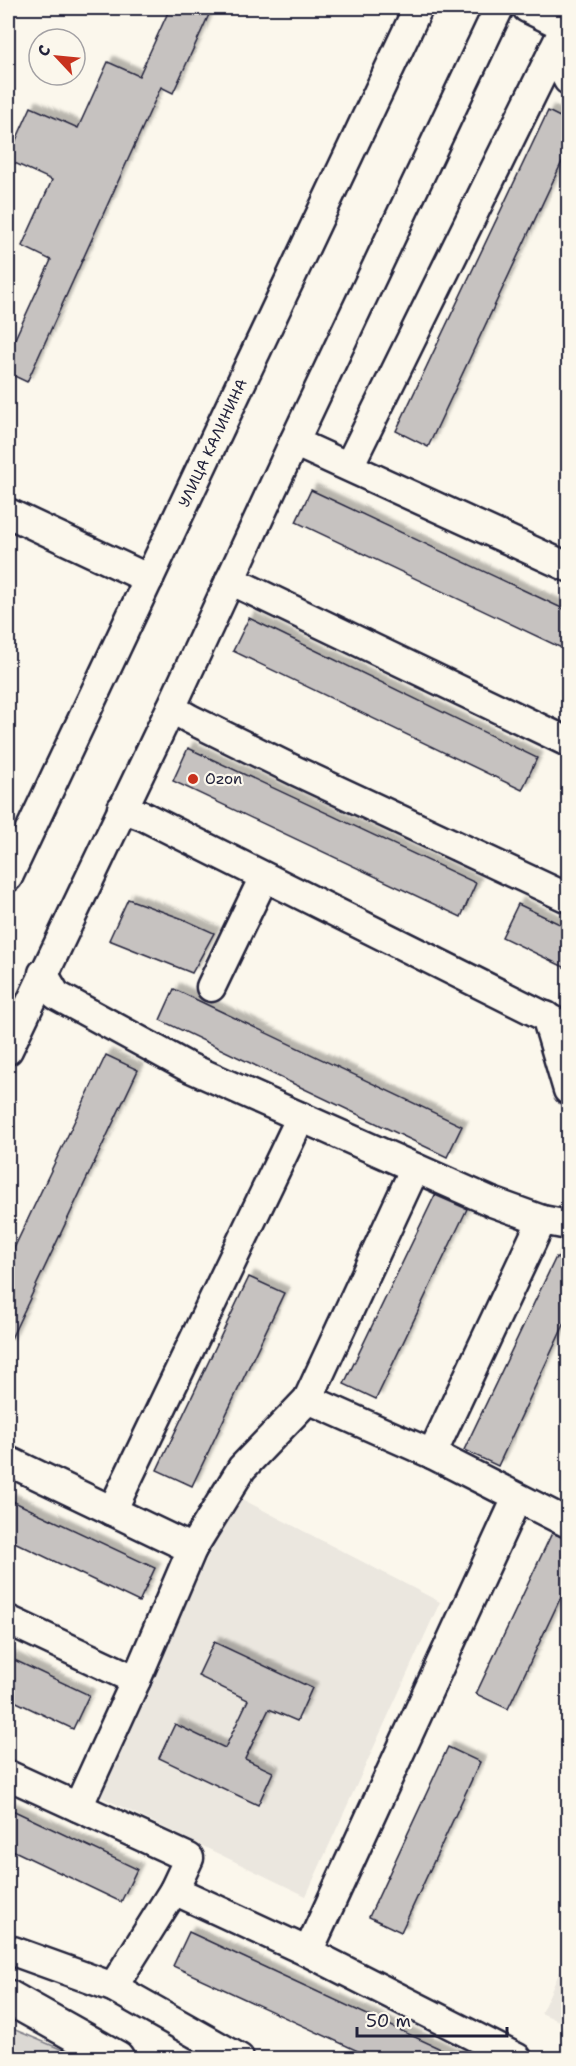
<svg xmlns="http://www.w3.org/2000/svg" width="576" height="2066" font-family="'Shantell Sans',sans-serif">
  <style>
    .built { fill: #ebe7df }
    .green { fill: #dbd8d3; stroke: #7e7d87; stroke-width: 1.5 }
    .building { fill: #c6c2c0; stroke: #22223b; stroke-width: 1.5; filter: url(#shadow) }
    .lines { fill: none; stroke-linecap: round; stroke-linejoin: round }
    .minor-casing { stroke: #22223b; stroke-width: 33 }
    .major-casing { stroke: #22223b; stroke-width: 38 }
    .minor { stroke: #fbf7ec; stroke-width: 28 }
    .major { stroke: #fbf7ec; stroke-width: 33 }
    .poi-dot { fill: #c8321e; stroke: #fbf7ec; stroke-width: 2 }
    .labels { text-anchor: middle; stroke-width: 4.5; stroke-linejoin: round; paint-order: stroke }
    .street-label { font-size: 15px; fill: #22223b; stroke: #fbf7ec }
    .poi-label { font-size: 15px; fill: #22223b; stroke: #fbf7ec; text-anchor: start }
  </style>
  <defs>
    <filter id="shadow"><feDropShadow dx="5.5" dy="-5.5" stdDeviation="1.5" flood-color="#0004"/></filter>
  </defs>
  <rect width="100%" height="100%" fill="#fbf7ec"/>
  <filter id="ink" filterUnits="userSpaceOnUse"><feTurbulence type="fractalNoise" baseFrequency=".0167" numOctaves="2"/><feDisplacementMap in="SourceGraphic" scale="12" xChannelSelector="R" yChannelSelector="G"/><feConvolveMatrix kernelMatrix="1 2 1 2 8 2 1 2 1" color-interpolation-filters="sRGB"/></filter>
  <g filter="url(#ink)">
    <path class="built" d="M 236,1496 L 440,1602 L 306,1896 L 97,1795 Z
      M 568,1954 L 568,2025 L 541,2013 Z"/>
    <path class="green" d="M 8,2027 L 82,2058 L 8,2058 Z"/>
    <path class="building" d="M 170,8 L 212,8 L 173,93 L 161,87 L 27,382 L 8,373 L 8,354 L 51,260 L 22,246 L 52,180 L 8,160 L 8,158 L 31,107 L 78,128 L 108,62 L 139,76 Z
      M 548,111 L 568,121 L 568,149 L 428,447 L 396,431 Z
      M 311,490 L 568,611 L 568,651 L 296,522 Z
      M 249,618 L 537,758 L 522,790 L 233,651 Z
      M 188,748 L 476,883 L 461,917 L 173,781 Z
      M 128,899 L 183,919 L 214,933 L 192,973 L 109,940 Z
      M 518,904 L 568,928 L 568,969 L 502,937 Z
      M 174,989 L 462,1126 L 447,1157 L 160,1020 Z
      M 106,1055 L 138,1070 L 8,1345 L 8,1261 Z
      M 435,1195 L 467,1209 L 376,1399 L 344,1384 Z
      M 556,1257 L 568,1263 L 568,1316 L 498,1466 L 464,1450 Z
      M 249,1277 L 284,1293 L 192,1486 L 157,1470 Z
      M 8,1499 L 155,1568 L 139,1602 L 8,1539 Z
      M 552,1533 L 568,1539 L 568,1582 L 508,1709 L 476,1694 Z
      M 214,1642 L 312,1688 L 297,1721 L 269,1709 L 245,1759 L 273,1772 L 258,1805 L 159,1758 L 175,1724 L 225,1748 L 248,1700 L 198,1676 Z
      M 8,1657 L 89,1695 L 73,1729 L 8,1698 Z
      M 448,1747 L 480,1762 L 401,1932 L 369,1917 Z
      M 8,1808 L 137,1869 L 121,1902 L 8,1848 Z
      M 189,1932 L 460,2058 L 373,2058 L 173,1966 Z"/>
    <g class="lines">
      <defs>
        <g id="minor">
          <path d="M 527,8 L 568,28"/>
          <path d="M 553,51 L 568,80"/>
          <path d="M 294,442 L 568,567"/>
          <path d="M 349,466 L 565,27"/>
          <path d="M 8,513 L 149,579"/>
          <path d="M 230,580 L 568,742"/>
          <path d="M 171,708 L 190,719 L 296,771 L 568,898"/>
          <path d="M 122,808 L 143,816 L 568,1028"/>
          <path id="s1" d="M 8,877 L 418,8"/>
          <path d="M 43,973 L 56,995 L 186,1066 L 492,1202 L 542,1220"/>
          <path d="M 211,987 L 264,877"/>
          <path d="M 546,1016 L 568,1090"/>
          <path d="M 8,1050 L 171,708 L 294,442 L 499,8"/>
          <path d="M 308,1399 L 415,1168"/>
          <path d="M 432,1454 L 542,1220 L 568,1225"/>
          <path d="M 8,1461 L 192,1549 L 242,1468 L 308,1399 L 432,1454 L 568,1523"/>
          <path d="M 112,1511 L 301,1117"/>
          <path d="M 8,1620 L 136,1680"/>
          <path d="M 8,1775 L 189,1858 L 174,1890"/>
          <path d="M 78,1807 L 136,1680 L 192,1549"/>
          <path d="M 8,1951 L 13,1951 L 113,1987 L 239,2058"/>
          <path d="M 308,1952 L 517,2058"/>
          <path d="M 113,1987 L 174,1890 L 308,1952 L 517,1498"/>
        </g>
        <path id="major" d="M 8,1997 L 117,2058"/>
      </defs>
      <use href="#minor" class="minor-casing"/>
      <use href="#major" class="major-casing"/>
      <use href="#minor" class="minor"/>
      <use href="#major" class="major"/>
    </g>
  </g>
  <circle class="poi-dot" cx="193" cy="779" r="6"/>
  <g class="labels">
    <g class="street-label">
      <text dy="5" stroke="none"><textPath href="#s1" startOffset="480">УЛИЦА КАЛИНИНА</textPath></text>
    </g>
    <g class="poi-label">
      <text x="205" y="784">Ozon</text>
    </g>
  </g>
  <rect width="576" height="2066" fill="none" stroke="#fbf7ec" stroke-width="30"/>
  <rect x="15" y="15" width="546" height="2036" fill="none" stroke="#22223b" stroke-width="2" filter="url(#ink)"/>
  <g transform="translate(57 57) rotate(296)"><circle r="28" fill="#fbf7ec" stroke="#a4a2a5" stroke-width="1.5"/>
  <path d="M0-4.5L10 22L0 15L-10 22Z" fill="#c8321e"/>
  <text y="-9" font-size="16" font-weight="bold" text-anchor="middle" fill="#22223b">С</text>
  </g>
  <path d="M357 2027v9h150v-9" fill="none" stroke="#22223b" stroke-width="3"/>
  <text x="366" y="2027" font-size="18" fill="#22223b" stroke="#fbf7ec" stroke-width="4.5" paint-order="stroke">50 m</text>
</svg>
